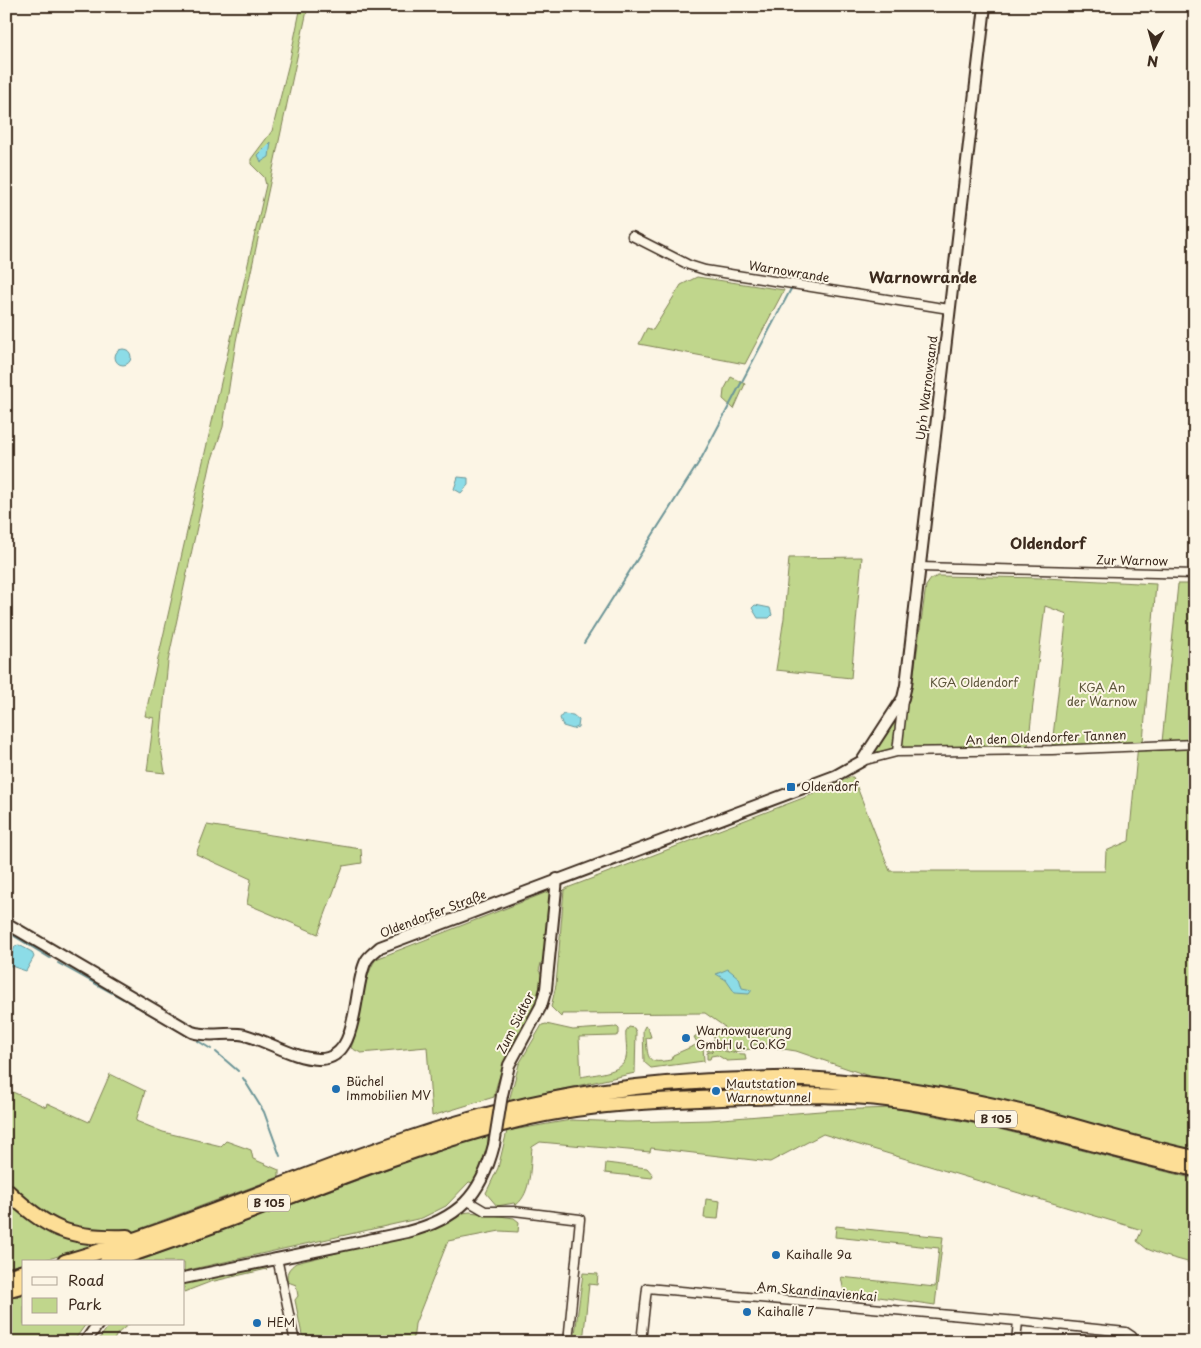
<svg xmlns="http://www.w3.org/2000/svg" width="1201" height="1348" font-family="'Playpen Sans',sans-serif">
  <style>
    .green { fill: #c0d68c; stroke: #7e8055 }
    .water { fill: #8cdce7; stroke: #6c9597 }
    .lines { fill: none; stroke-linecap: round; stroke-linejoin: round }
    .stream { stroke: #6c9597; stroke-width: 2 }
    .street-casing { stroke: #3b2a1e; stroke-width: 11 }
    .secondary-casing { stroke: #3b2a1e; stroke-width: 14 }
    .highway-casing { stroke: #3b2a1e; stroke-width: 18 }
    .street { stroke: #fcf5e5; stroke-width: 8 }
    .secondary { stroke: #fcf5e5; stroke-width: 10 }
    .highway { stroke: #fdde96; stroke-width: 14 }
    .secondary-bridge-casing { stroke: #3b2a1e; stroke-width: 14; stroke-linecap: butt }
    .secondary-bridge { stroke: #fcf5e5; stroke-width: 10 }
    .poi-dot { fill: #1f6fb2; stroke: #fcf5e5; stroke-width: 2 }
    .labels { text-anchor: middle; stroke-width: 4; stroke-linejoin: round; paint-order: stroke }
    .shield { fill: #fcf5e5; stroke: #75675a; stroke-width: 1 }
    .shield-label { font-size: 11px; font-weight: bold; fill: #3b2a1e }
    .street-label { font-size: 12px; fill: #3b2a1e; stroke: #fcf5e5 }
    .park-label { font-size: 12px; fill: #5c553a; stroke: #fcf5e5 }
    .poi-label { font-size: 12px; fill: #3b2a1e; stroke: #fcf5e5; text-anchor: start }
    .quarter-label { font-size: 15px; font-weight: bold; fill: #3b2a1e; stroke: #fcf5e5 }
  </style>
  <rect width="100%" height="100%" fill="#fcf5e5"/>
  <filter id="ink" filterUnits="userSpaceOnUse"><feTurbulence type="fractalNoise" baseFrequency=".02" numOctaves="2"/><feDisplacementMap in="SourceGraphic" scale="10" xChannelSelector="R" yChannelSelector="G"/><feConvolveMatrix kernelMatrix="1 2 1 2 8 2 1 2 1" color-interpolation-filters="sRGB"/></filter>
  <g filter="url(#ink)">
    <path class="green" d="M 301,6 L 308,6 L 236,341 L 223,427 L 211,462 L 168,661 L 160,742 L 165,773 L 147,771 L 154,718 L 145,716 L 266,185 L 264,177 L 251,164 L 251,159 L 272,131 L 290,59 Z
      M 697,277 L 784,290 L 745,364 L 639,344 L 647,328 L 653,330 L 681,285 Z
      M 731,377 L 745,384 L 734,409 L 723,399 L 724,390 Z
      M 862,557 L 851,678 L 776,670 L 784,618 L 789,558 Z
      M 938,576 L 1045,578 L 1156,584 L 1143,742 L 1162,742 L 1178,584 L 1195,584 L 1195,1151 L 907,1083 L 907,1081 L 904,1080 L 904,1083 L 872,1077 L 796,1051 L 777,1048 L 776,1044 L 753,1045 L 751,1049 L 731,1052 L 721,1047 L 708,1046 L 707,1044 L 715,1039 L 712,1033 L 725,1027 L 705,1013 L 562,1014 L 561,1017 L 551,1007 L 556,985 L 564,890 L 567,888 L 824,790 L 849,777 L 853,777 L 890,871 L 1105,871 L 1106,851 L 1129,841 L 1138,744 L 1052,745 L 1067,614 L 1045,606 L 1028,746 L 901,750 L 906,707 L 912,687 L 926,586 L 931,579 Z
      M 898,712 L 895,747 L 892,751 L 870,756 Z
      M 207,825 L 361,849 L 362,863 L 343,866 L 318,934 L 247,904 L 251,879 L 196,854 Z
      M 550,891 L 553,894 L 546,960 L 541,963 L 539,971 L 543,976 C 536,1020 501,1055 494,1097 L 432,1116 L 427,1047 L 361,1053 L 351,1048 C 360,1024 362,978 376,959 Z
      M 546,1024 L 573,1030 L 617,1027 L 619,1029 L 619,1034 L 616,1036 L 579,1037 L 581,1077 C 593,1074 623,1073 626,1058 C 628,1050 625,1039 626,1031 L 629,1027 L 634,1028 L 636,1032 L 635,1073 L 509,1101 L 519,1064 L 542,1025 Z
      M 645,1026 L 648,1028 L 651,1037 L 646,1038 C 648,1060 647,1064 671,1060 L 673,1055 L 698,1044 L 694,1037 L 697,1035 L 703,1045 L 704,1061 L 651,1068 L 644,1062 L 643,1030 Z
      M 707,1048 C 722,1049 730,1054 745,1054 L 746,1060 L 727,1061 L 717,1055 L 711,1056 L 710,1059 L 707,1059 L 707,1053 L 713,1051 L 707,1051 Z
      M 110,1074 L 145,1091 L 136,1121 L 163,1132 L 221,1146 L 226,1141 L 251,1150 L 253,1159 L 279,1170 L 279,1177 L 134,1231 L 119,1235 L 60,1227 L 6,1184 L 6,1089 L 46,1107 L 47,1103 L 89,1122 Z
      M 893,1108 L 983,1125 L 1195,1179 L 1195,1264 L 1162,1255 L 1147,1249 L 1137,1241 L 1142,1230 L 823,1134 L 770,1162 L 651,1148 L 650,1152 L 540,1142 L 532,1147 C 530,1165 532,1193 516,1205 L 514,1203 L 497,1206 L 486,1193 L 498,1168 L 507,1131 L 571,1120 L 627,1122 L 710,1120 L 833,1110 Z
      M 488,1135 L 487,1153 L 474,1183 L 469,1182 L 446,1206 L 422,1218 L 184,1271 L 184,1262 L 136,1262 L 417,1158 Z
      M 606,1163 L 647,1168 L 653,1175 L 652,1178 L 605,1173 Z
      M 6,1194 L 28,1216 L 106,1243 L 37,1262 L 24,1262 L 24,1265 L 6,1269 Z
      M 706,1199 L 720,1201 L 718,1219 L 704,1218 Z
      M 470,1212 L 514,1218 L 519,1222 L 518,1232 L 500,1231 L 448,1241 L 415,1324 L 413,1342 L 342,1338 L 307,1339 L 302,1335 L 295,1300 L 298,1296 L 296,1285 L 288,1282 C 285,1273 289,1268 296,1263 L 433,1229 L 462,1213 Z
      M 836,1226 L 943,1237 L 935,1305 L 844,1292 L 841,1277 L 935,1287 L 939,1248 L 835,1237 Z
      M 242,1269 L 267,1269 L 210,1282 L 184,1292 L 184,1282 Z
      M 583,1273 L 598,1274 L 597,1285 L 589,1284 L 583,1342 L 574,1342 Z
      M 24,1295 L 24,1324 L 86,1324 L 73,1342 L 6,1342 L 6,1299 Z
      M 110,1324 L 129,1324 L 117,1334 L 113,1342 L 97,1342 Z"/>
    <path class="water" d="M 271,142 L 269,157 L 261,162 L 258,155 Z
      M115 357a8 8 0 1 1 16 0a8 8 0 1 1-16 0Z
      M 458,477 L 468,478 L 468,485 L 461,493 L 454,489 Z
      M 755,605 L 770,608 L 772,615 L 769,618 L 758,618 L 752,608 Z
      M 563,714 L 573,715 L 579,720 L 578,727 L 573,729 L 563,726 L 560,718 Z
      M 19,945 L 32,952 L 34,957 L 26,971 L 8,965 L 15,946 Z
      M 728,969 L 739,978 L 742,988 L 752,990 L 749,994 L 735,993 L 726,980 L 716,974 Z"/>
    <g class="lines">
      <path class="stream" d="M 584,643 L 701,459 L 792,287
        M 6,931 L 50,958
        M 58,963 L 123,999
        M 128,1002 L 137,1007
        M 141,1009 L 160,1020
        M 166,1023 L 179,1031
        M 184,1034 L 188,1036
        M 198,1041 L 211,1049
        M 216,1052 L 238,1071
        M 243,1078 L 264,1112 L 280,1156"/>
      <defs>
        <path id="street" d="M 632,236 L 689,265 L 705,270 L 949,309
          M 920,567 L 1195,574
          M 897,752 L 903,700
          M 862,761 L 897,752 L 1052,750 L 1195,744
          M 468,1201 L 485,1211 L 514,1211 L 580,1219 L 568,1342
          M 277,1258 L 295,1342
          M 1018,1321 L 1126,1332 L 1132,1336 L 1135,1342
          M 641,1342 L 647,1288 L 1018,1321 L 1016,1342"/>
        <path id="secondary" d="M 6,923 L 192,1032 C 210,1038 227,1031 245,1035 C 270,1042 293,1058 318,1059 C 361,1061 352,988 366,961 C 369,955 375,952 380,947 L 835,776 L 862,761 L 903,698 L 906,685 L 985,6
          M 502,1095 L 509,1065 L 541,1006 L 546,989 L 557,879
          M 184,1278 L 407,1232 C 458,1219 481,1196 494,1145
          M 85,1342 L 98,1324"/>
        <path id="highway" d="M 6,1190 C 48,1230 69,1239 127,1237
          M 65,1262 C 196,1224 321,1165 452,1125 C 550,1095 643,1082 746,1080 C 766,1079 785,1078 805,1079 C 882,1083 961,1097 1036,1116 C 1089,1130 1141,1147 1195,1158
          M 107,1262 C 242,1220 370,1158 506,1123 C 584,1102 666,1100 747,1097 C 793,1096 841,1093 887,1099 C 992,1112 1092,1146 1195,1169
          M 6,1277 L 24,1272
          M 6,1290 L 24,1285"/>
      </defs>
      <use href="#street" class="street-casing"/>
      <use href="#secondary" class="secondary-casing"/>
      <use href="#highway" class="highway-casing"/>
      <use href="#street" class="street"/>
      <use href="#secondary" class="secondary"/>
      <use href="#highway" class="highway"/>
      <defs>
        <path id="secondary-bridge" d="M 494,1145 L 502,1095"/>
      </defs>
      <use href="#secondary-bridge" class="secondary-bridge-casing"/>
      <use href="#secondary-bridge" class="secondary-bridge"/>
    </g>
  </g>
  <g class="poi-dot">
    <rect x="786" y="782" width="10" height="10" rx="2.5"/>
    <circle cx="686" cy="1038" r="5"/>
    <circle cx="336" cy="1089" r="5"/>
    <circle cx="716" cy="1091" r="5"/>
    <circle cx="776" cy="1255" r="5"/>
    <circle cx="747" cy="1312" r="5"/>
    <circle cx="257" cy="1323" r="5"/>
  </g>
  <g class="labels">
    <g class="shield">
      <rect x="975" y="1110.5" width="42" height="17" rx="4"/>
      <rect x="248" y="1194.5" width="42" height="17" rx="4"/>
    </g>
    <g class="shield-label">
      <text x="996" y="1123">B 105</text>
      <text x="269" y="1207">B 105</text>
    </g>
    <g class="street-label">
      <text transform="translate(789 272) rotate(9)" y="4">Warnowrande</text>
      <text transform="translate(927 388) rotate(-83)" y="4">Up’n Warnowsand</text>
      <text transform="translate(1132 561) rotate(1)" y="4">Zur Warnow</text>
      <text transform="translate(1046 738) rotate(-2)" y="4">An den Oldendorfer Tannen</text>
      <text transform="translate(433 914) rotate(-21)" y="4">Oldendorfer Straße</text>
      <text transform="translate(516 1023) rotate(-63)" y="4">Zum Südtor</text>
      <text transform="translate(817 1292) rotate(5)" y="4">Am Skandinavienkai</text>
    </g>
    <g class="park-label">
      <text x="974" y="687">KGA Oldendorf</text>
      <text x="1102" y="692">KGA An<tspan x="1102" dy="14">der Warnow</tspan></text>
    </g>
    <g class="poi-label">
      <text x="801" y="791">Oldendorf</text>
      <text x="696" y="1035">Warnowquerung<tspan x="696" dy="14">GmbH u. Co.KG</tspan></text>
      <text x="346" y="1086">Büchel<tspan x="346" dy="14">Immobilien MV</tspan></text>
      <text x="726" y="1088">Mautstation<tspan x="726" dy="14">Warnowtunnel</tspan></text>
      <text x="786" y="1259">Kaihalle 9a</text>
      <text x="757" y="1316">Kaihalle 7</text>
      <text x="267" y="1327">HEM</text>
    </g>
    <g class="quarter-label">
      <text x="923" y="283">Warnowrande</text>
      <text x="1048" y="549">Oldendorf</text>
    </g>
  </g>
  <rect width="1201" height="1348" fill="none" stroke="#fcf5e5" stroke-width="25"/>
  <rect x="12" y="12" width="1176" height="1323" fill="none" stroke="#3b2a1e" stroke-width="2" filter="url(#ink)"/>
  <rect x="22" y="1260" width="162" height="65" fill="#fcf5e5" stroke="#afa495"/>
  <rect x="32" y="1277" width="25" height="8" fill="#fcf5e5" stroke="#afa495"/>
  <text x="68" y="1286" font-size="15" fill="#3b2a1e">Road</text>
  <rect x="32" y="1298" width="25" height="15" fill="#c0d68c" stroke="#afa495"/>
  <text x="68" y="1310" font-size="15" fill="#3b2a1e">Park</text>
  <g transform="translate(1154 48) rotate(186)" stroke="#fcf5e5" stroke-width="4" paint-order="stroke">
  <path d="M0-4L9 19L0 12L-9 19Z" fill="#3b2a1e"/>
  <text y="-8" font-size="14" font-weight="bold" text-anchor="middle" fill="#3b2a1e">N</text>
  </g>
</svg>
